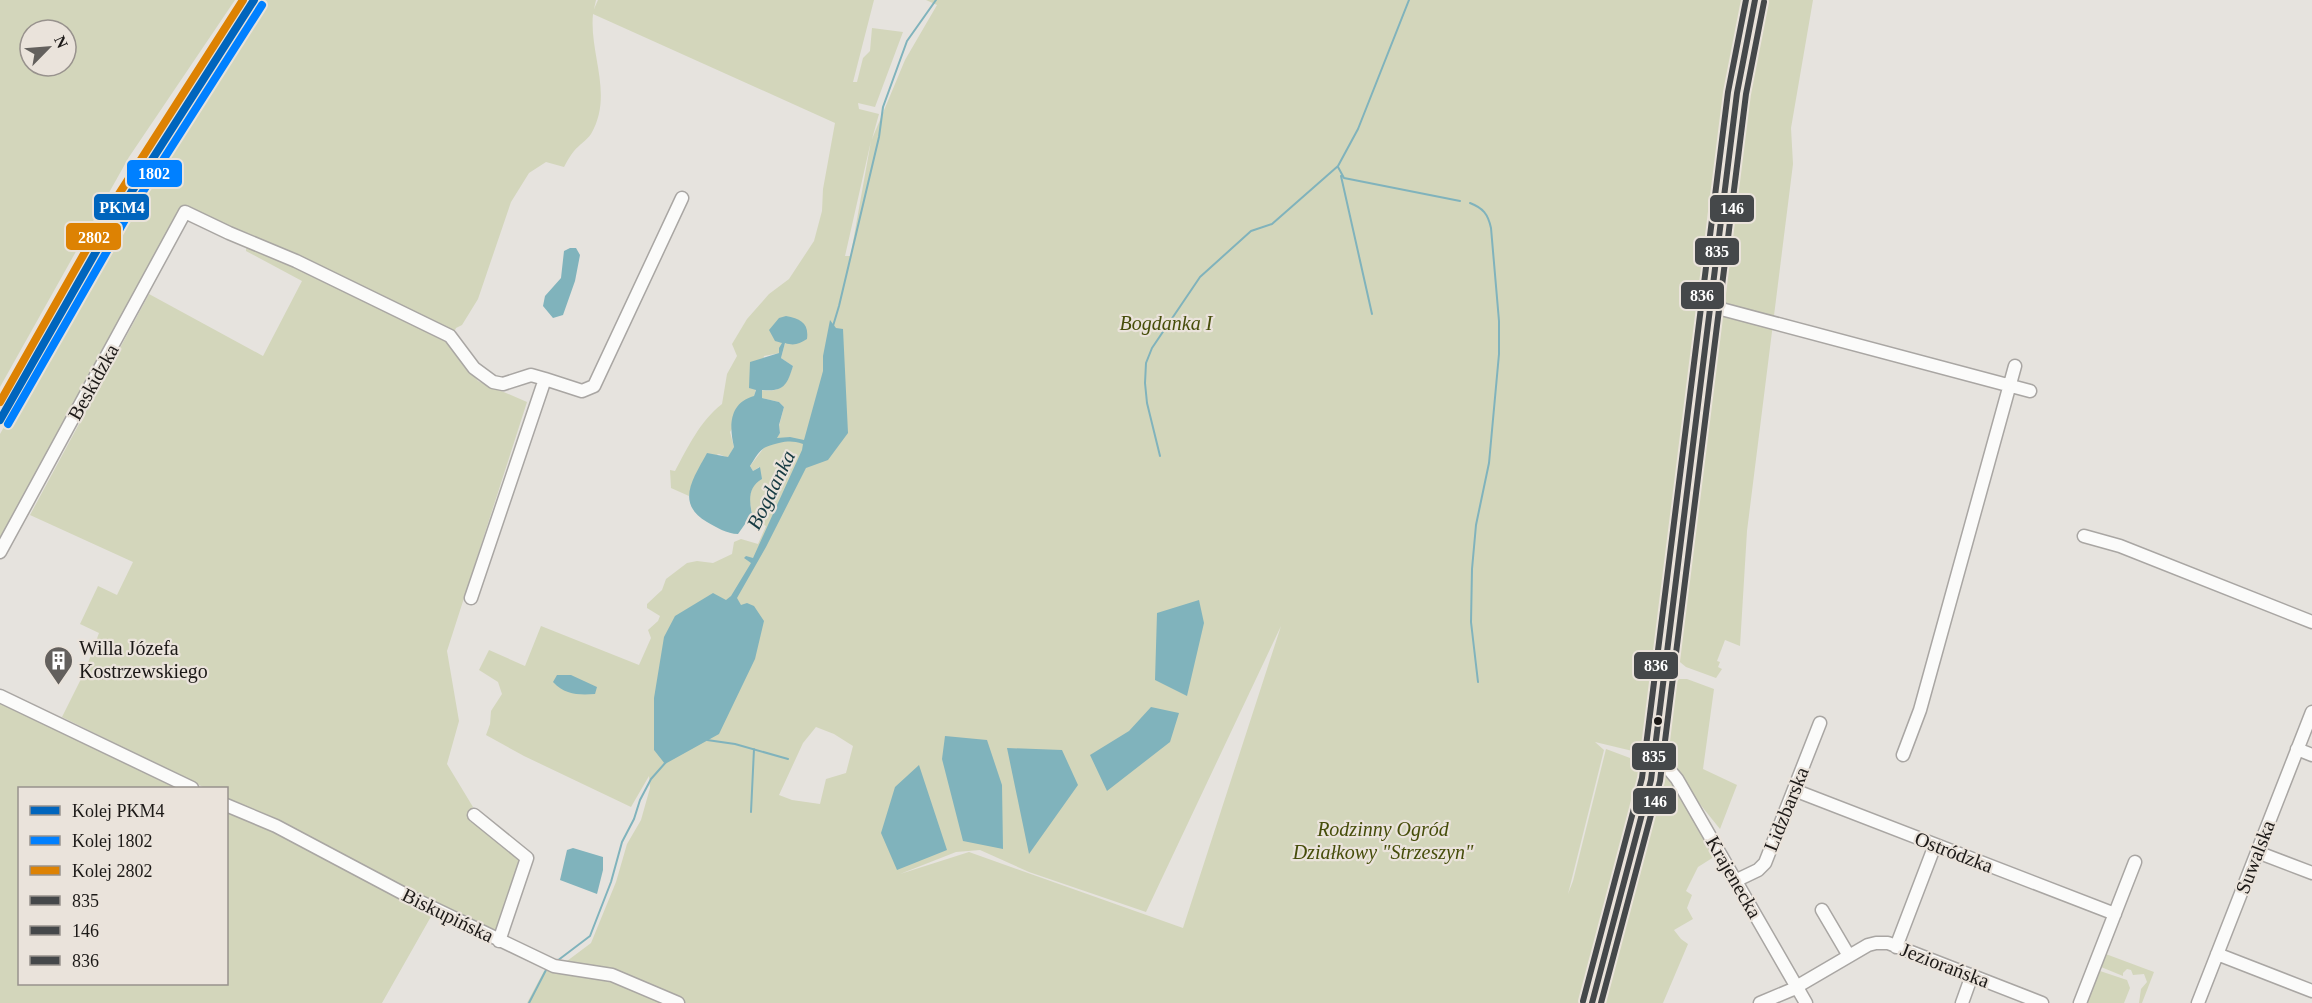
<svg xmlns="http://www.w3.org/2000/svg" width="2312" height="1003" font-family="'Times New Roman',serif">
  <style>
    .green { fill: #d3d6bb; fill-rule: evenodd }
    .water { fill: #80b3bc }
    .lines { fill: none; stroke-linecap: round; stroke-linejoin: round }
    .stream { stroke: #80b3bc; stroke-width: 2 }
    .minor-casing { stroke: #a9a6a3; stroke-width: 15 }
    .minor { stroke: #fbfbfa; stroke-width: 12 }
    .bus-1-casing { stroke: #eae3db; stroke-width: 10 }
    .bus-2-casing { stroke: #eae3db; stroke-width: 10 }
    .bus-3-casing { stroke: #eae3db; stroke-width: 10 }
    .bus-1 { stroke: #45484a; stroke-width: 6 }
    .bus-2 { stroke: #45484a; stroke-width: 6 }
    .bus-3 { stroke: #45484a; stroke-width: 6 }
    .rail-1-casing { stroke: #eae3db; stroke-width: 12 }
    .rail-2-casing { stroke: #eae3db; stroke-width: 12 }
    .rail-3-casing { stroke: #eae3db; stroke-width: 12 }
    .rail-1 { stroke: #0065bd; stroke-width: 8 }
    .rail-2 { stroke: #0080ff; stroke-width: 8 }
    .rail-3 { stroke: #dd8203; stroke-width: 8 }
    .bus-dot { fill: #1c1917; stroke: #eae3db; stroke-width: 2 }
    .labels { text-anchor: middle; stroke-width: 4.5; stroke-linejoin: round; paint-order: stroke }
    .park-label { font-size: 20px; font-style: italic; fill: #464d0a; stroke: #eae3db }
    .street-label { font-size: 20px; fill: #1c1917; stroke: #eae3db }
    .poi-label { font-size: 20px; fill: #1c1917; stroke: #eae3db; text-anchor: start }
    .water-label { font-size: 21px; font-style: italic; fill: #163a42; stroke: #eae3db }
    .line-badge { stroke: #eae3db; stroke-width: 2 }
    .badge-label { font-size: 16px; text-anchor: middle; font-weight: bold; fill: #fff }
  </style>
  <rect width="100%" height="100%" fill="#e6e3de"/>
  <path class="green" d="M 0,0 L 235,0 L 129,157 L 0,387 ZM 30,30 L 66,30 L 66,66 L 30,66 Z
    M 259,0 L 596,0 L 594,9 L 598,0 L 874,0 L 853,82 L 857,82 L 863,58 L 870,51 L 872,28 L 903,32 L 875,107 L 858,103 L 859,109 L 879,114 L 872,139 L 905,60 L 937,5 L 926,0 L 1749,0 L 1732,74 L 1650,748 L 1643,746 L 1641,753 L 1595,742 L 1604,750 L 1568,894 L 1573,881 L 1606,749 L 1646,764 L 1584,1003 L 527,1003 L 544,971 L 563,964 L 591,943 L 616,882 L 627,844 L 641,820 L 650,788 L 649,776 L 631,807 L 524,756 L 486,735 L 490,724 L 491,711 L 502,694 L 498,682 L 479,670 L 489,650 L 525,666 L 541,626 L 639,665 L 651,638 L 648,630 L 658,621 L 660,616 L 647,608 L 647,604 L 662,590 L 666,579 L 687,563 L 697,561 L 713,563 L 732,554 L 734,542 L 741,539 L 758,544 L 766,526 L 750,517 L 752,514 L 749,498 L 759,467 L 753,471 L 750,466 L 766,445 L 791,440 L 790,437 L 778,440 L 776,438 L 780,433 L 779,426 L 784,407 L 779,402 L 762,398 L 761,390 C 782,393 787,384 793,366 L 781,358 L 785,343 L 800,344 L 782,343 L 780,353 L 764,356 L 754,397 L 730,432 L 734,447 L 728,458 L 719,454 L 703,461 L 689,496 L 671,488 L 670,470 L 675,471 C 688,447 700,421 722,404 L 727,374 L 737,356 L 732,344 L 747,319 L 769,294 L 789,279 L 814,241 L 822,211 L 823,189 L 835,123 L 593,14 C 589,54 614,95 591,134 C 587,140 579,145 574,151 C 570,156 567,161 564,167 L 546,162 L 529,173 L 511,202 L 478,299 L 462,325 L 456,328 L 450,341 L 478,381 L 527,402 L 447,651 L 459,721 L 447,764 L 473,807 L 470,810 L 470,822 L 477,822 L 523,858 L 500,928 L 494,932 L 227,799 L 226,788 L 205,788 L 62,717 L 85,671 L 99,633 L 80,624 L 98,586 L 117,595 L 133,562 L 30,515 L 149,294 L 263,356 L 302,281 L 246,251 L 247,237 L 184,206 L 0,542 L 0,434 L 144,178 ZM 871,141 L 851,253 L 850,256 L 845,256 ZM 1281,626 L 1183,928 L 969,852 L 900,874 L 956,852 L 980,850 L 1029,872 L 1146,912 ZM 816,727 L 834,734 L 853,746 L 846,773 L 826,779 L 820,804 L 792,800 L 779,795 L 803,743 Z
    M 1766,0 L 1813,0 L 1791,128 L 1793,164 L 1747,531 L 1740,646 L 1725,640 L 1717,661 L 1720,662 L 1718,667 L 1722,669 L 1716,678 L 1686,667 L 1675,658 L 1746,102 Z
    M 1679,679 L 1687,679 L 1714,689 L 1703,769 L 1737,785 L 1720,829 L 1699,803 L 1698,805 L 1663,750 L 1671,689 Z
    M 0,701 L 183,788 L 20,788 L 20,984 L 226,984 L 227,809 L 276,832 L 433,913 L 382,1003 L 0,1003 Z
    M 1660,770 L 1665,770 L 1717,855 L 1698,867 L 1686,891 L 1692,895 L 1687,908 L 1693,919 L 1674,930 L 1681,939 L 1688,944 L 1663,1003 L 1596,1003 L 1656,775 Z
    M 2103,953 L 2154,972 L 2142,1003 L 2139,1003 L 2141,989 L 2147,982 L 2144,974 L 2133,975 L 2131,970 L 2127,969 L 2123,973 L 2123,976 L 2101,967 L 2104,960 Z
    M 2100,971 L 2127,980 L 2130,988 L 2124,1003 L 2086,1003 Z"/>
  <path class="water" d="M 570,248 L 576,248 L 580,255 L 575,281 L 563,315 L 553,318 L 543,306 L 545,296 L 561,278 L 564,251 Z
    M 786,316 C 801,319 809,323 807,339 C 799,344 794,346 785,343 L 781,358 L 793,366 C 787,386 783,392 762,390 L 762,398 L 779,402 L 784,407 L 779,425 L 780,433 L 777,438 L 790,437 L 804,440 L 823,371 L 823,356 L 830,320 L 836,328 L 843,329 L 848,433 L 828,460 L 806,468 L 766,547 L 737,598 L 741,605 L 747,603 L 754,606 L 764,621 L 755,659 L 719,734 L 665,764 L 654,750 L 654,698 L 664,637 L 675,616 L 713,593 L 726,600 L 731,596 L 751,563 L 744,558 L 746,556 L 753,558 L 802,450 L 803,444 C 793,441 789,441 779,443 C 761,447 760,450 750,466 L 753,471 L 760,467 L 762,479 C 748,487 749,500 752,514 L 738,534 C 727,534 716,527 707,522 C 675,503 693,479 707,453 L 728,457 L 734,447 C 729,426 729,403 754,396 L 756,390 L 749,388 L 750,362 L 779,353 L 779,348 L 782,343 L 775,341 L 769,330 L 779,318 Z
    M 1199,600 L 1204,623 L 1187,696 L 1155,680 L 1157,613 Z
    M 557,675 L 571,675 L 597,687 L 595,694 C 579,695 565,695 553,682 Z
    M 1151,707 L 1179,713 L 1170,742 L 1107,791 L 1090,755 L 1129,731 Z
    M 945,736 L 987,740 L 1002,785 L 1003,849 L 963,841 L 942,759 Z
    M 1007,748 L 1062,750 L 1078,785 L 1029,854 Z
    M 919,765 L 947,850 L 897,870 L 881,833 L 895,787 Z
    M 573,848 L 603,857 L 603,870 L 597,894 L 560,880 L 567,850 Z"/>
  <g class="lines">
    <path class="stream" d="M 1338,167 L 1344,178 L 1460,201
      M 1341,176 L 1372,314
      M 1470,203 C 1483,208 1488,214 1491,228 L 1499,321 L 1499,354 L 1489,463 L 1476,525 L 1472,569 L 1471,622 L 1478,682
      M 833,326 L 839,306 L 879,137 L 883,107 L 907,41 L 936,0
      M 1160,456 L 1147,403 L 1145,383 L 1146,363 L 1152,348 L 1200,277 L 1251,231 L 1272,224 L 1338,166 L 1358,129 L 1409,0
      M 707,740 L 735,744 L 788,759
      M 751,812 L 754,749
      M 557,961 L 590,936 L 611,882 L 622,842 L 634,819 L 640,800 L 651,779 L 666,762
      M 529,1003 L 546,970"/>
    <defs>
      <path id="minor" d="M 1710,306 L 2030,391
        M 545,379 L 582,391 L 594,386 L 682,198
        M 2084,536 L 2120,546 L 2312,622
        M 0,552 L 185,212 L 229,233 L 296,261 L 450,336 L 474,368 L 493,382 L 503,384 L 531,375 L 545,379 L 471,598
        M 0,696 L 192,788
        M 2297,749 L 2312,755
        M 1903,755 L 1920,710 L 2015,366
        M 1654,759 L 1667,767 L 1677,779 L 1806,1003
        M 1794,790 L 2115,914
        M 226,805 L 276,826 L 408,896 L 554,966 L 612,975 L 678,1003
        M 474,815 L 527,858 L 499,941
        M 2257,852 L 2312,873
        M 1735,881 L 1758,870 L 1765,863 L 1820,723
        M 1822,910 L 1849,956
        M 1896,947 L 1935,845
        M 2217,954 L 2312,991
        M 1592,1003 L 1651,780 L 1737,93 L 1755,0
        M 1760,1003 L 1791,990 L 1868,945 L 1876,943 L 1888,943 L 2042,1003
        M 1962,1003 L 1972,975
        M 2080,1003 L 2135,862
        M 2198,1003 L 2312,712"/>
    </defs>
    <use href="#minor" class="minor-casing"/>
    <use href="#minor" class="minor"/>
    <defs>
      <path id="bus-1" d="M 1592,1003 L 1651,780 L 1737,93 L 1755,0"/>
      <path id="bus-2" d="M 1601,1003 L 1660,781 L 1746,94 L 1764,2"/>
      <path id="bus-3" d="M 1583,1001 L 1642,778 L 1728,92 L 1746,0"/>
    </defs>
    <use href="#bus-1" class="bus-1-casing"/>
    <use href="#bus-2" class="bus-2-casing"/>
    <use href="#bus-3" class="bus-3-casing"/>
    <use href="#bus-1" class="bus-1"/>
    <use href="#bus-2" class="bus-2"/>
    <use href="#bus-3" class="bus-3"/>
    <defs>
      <path id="rail-1" d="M 0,420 L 118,213 L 254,0"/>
      <path id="rail-2" d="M 8,424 L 126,218 L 262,5"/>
      <path id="rail-3" d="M 0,402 L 110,208 L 243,0"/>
    </defs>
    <use href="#rail-1" class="rail-1-casing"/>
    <use href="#rail-2" class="rail-2-casing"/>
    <use href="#rail-3" class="rail-3-casing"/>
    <use href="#rail-1" class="rail-1"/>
    <use href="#rail-2" class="rail-2"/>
    <use href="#rail-3" class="rail-3"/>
  </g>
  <defs>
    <symbol id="building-pin" viewBox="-11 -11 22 30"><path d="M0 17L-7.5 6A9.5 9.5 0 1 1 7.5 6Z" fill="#63605d" stroke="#eae3db"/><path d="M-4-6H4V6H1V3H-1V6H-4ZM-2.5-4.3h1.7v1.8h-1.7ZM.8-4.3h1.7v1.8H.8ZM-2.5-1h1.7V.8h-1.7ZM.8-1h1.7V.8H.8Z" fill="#fff"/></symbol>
  </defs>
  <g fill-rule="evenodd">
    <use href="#building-pin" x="42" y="644" width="33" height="45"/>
  </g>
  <circle class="bus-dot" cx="1658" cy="721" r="5"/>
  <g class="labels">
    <g class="park-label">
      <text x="1166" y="330">Bogdanka I</text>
      <text x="1383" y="836">Rodzinny Ogród<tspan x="1383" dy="23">Działkowy "Strzeszyn"</tspan></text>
    </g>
    <g class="street-label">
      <text transform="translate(93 382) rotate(-61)" y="7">Beskidzka</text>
      <text transform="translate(1786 809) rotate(-68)" y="7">Lidzbarska</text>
      <text transform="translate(1954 852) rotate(21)" y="7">Ostródzka</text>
      <text transform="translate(2255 857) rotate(-69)" y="7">Suwalska</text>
      <text transform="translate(1734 877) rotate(60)" y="7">Krajenecka</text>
      <text transform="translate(448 915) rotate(26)" y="7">Biskupińska</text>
      <text transform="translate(1945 965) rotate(21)" y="7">Jeziorańska</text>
    </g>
    <g class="poi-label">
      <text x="79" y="655">Willa Józefa<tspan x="79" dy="23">Kostrzewskiego</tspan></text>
    </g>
    <g class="water-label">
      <text transform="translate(771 490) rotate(-64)" y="7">Bogdanka</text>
    </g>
  </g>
  <g class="line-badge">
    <rect x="126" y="159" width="57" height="29" rx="6" fill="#0080ff"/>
    <rect x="93" y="193" width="57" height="28" rx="6" fill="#0065bd"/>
    <rect x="1709" y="194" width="46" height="29" rx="6" fill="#45484a"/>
    <rect x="65" y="222" width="57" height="29" rx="6" fill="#dd8203"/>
    <rect x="1694" y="237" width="46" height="29" rx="6" fill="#45484a"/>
    <rect x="1680" y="281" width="45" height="29" rx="6" fill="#45484a"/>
    <rect x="1633" y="651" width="46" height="29" rx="6" fill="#45484a"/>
    <rect x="1631" y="742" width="46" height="29" rx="6" fill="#45484a"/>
    <rect x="1632" y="787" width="45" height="28" rx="6" fill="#45484a"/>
  </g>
  <g class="badge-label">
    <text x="154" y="179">1802</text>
    <text x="122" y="213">PKM4</text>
    <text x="1732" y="214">146</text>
    <text x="94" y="243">2802</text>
    <text x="1717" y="257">835</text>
    <text x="1702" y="301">836</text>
    <text x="1656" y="671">836</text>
    <text x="1654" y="762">835</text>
    <text x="1655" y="807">146</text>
  </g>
  <rect x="18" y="787" width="210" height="198" fill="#eae3db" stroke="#98928d" stroke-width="1.5"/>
  <rect x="30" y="806" width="30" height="9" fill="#0065bd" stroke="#98928d" stroke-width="1.5"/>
  <text x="72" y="817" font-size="18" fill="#1c1917">Kolej PKM4</text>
  <rect x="30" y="836" width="30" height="9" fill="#0080ff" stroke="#98928d" stroke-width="1.5"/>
  <text x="72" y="847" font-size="18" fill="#1c1917">Kolej 1802</text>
  <rect x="30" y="866" width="30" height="9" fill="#dd8203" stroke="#98928d" stroke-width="1.5"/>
  <text x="72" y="877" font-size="18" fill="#1c1917">Kolej 2802</text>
  <rect x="30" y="896" width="30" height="9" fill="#45484a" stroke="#98928d" stroke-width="1.5"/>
  <text x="72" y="907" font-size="18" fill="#1c1917">835</text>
  <rect x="30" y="926" width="30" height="9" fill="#45484a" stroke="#98928d" stroke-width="1.5"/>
  <text x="72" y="937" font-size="18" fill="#1c1917">146</text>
  <rect x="30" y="956" width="30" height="9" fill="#45484a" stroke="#98928d" stroke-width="1.5"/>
  <text x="72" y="967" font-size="18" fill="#1c1917">836</text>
  <g transform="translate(48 48) rotate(65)"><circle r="28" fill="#eae3db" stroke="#98928d" stroke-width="1.5"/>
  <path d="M0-4.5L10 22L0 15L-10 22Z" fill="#63605d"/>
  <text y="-9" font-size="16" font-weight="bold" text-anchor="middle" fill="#1c1917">N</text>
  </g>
</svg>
